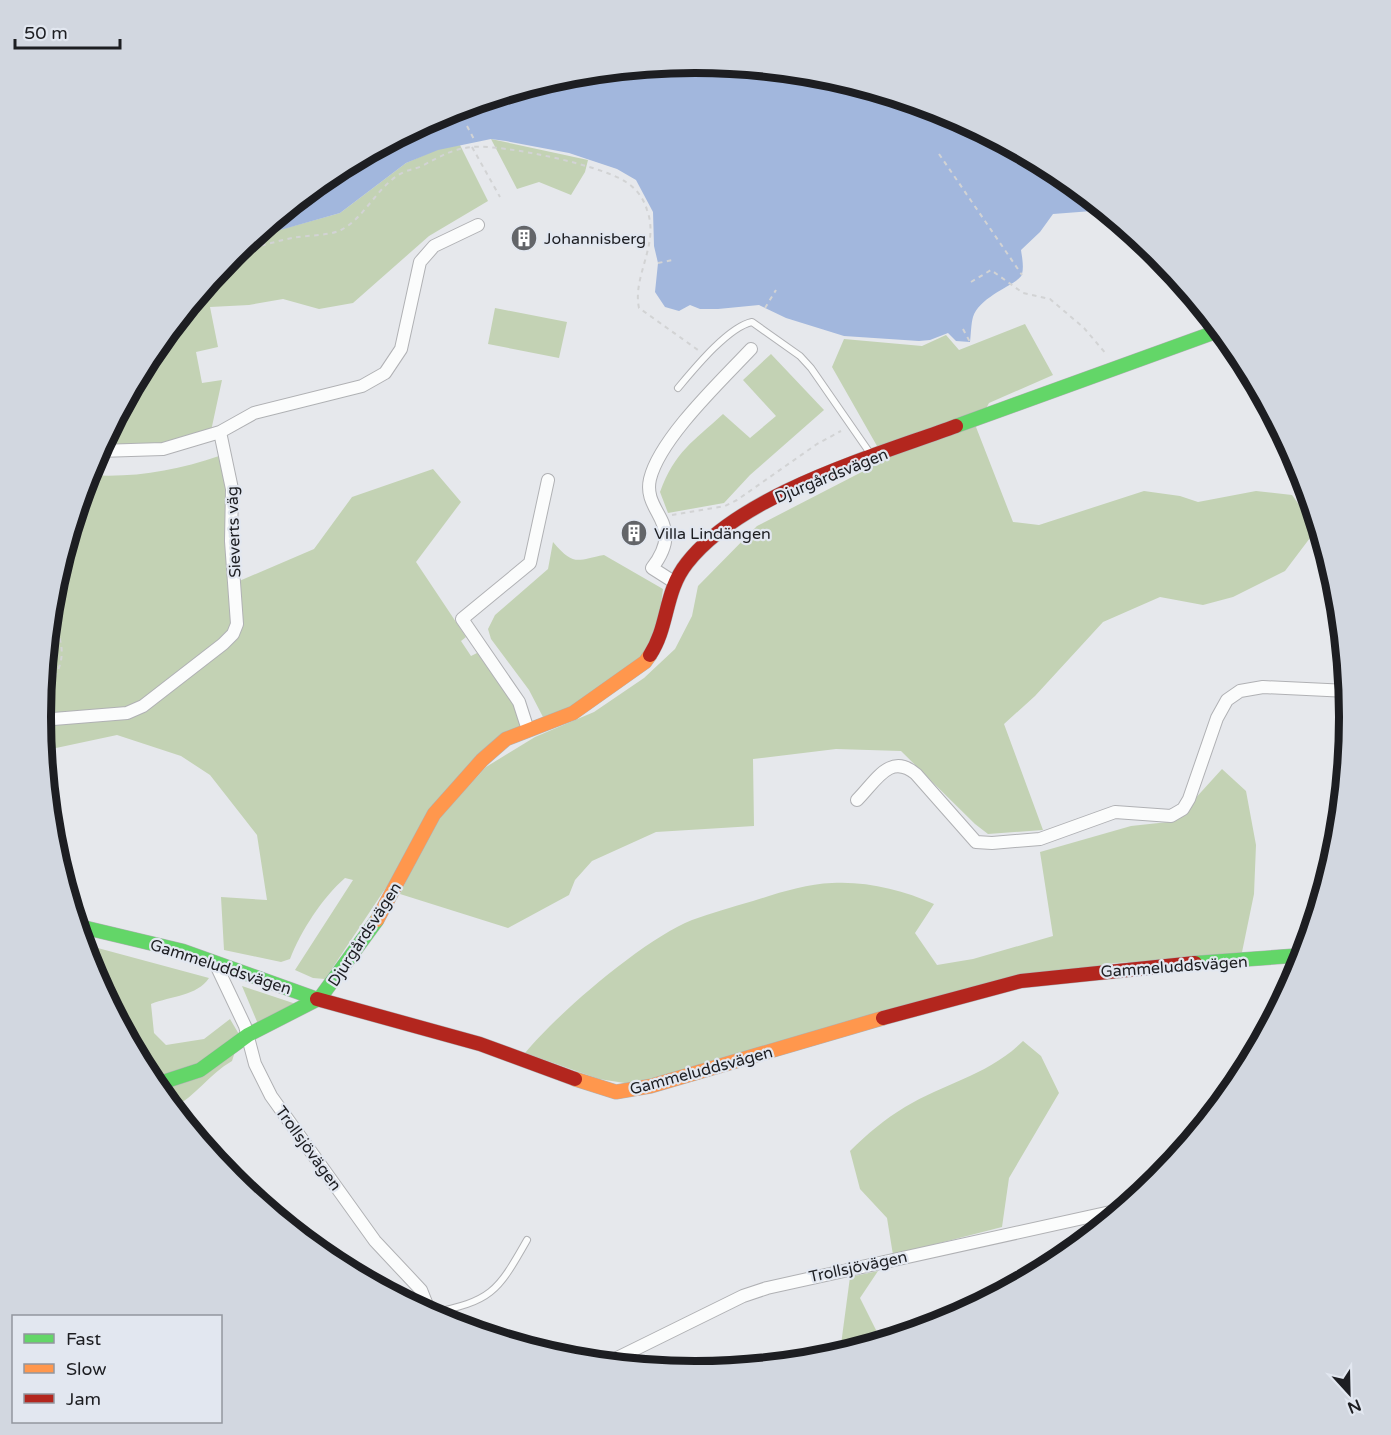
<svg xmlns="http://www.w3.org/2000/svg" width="1391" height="1435" font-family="'Varela Round',sans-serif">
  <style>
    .green { fill: #c3d2b4 }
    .water { fill: #a2b7dd }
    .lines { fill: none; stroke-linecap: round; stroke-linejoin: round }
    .lane-casing { stroke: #b0b1b4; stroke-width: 8 }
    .street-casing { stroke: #b0b1b4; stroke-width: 14 }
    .fast-casing { stroke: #b0b1b4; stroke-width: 15 }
    .slow-casing { stroke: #b0b1b4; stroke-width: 15 }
    .jam-casing { stroke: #b0b1b4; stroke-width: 15 }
    .path { stroke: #d2d3d4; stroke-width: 2; stroke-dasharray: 4.5 4.5; stroke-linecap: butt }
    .lane { stroke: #fbfcfc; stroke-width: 6 }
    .street { stroke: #fbfcfc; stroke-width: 12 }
    .fast { stroke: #63d668; stroke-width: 14 }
    .slow { stroke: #ff974d; stroke-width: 14 }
    .jam { stroke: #b3261e; stroke-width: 14 }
    .labels { text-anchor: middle; stroke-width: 4.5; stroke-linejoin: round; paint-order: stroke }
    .poi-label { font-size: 16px; fill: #1d1e22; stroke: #e2e7f0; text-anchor: start }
    .street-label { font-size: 16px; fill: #1d1e22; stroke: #e2e7f0 }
    .rim { fill: none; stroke: #1d1e22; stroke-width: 8 }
  </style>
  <rect width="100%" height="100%" fill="#e6e8ec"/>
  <path class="green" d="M 491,139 L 588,160 L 585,172 L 571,195 L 539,182 L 517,189 Z
    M 460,145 L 488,201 L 429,236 L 353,303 L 319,309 L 283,299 L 249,305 L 210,307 L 218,347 L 196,352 L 202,383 L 222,380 L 211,431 L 158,445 L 102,445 L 151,353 L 233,254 L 254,237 L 340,213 L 406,163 L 438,149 Z
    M 495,308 L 567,322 L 559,358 L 488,344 Z
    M 1025,324 L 1053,375 L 989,403 L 976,427 L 1013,522 L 1039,525 L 1144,491 L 1180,496 L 1198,502 L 1256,491 L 1292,495 L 1305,513 L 1313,534 L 1285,571 L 1233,597 L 1203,605 L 1160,597 L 1103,622 L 1035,696 L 1004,724 L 1043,830 L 988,834 L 975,824 L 901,751 L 836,749 L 753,759 L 754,826 L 656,832 L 592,861 L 575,880 L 569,895 L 508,928 L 400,894 L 431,827 L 486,767 L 535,737 L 594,712 L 644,678 L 675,649 L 692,616 L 698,586 L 757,526 L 885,460 L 832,367 L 844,339 L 922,346 L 946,335 L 959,350 Z
    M 771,354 L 824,410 L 750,475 L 724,503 L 668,513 L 660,492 C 675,451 693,442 723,414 L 750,438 L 776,416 L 743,380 Z
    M 219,456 L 227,486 L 225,541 L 230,585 L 314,549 L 352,497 L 433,469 L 461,502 L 416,562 L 466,637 L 461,641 L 471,656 L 477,653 L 519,711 L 523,728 L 496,739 L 383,892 L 325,979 L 313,978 L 295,970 L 353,880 L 345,878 C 322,898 301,931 290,959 L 281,962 L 224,950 L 221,897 L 267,900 L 257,835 L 210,775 L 181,756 L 117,735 L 56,748 L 44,755 L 41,717 L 53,589 L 88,475 C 134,478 175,471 219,456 Z
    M 553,542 C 574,567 577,560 604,555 L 663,589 L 659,619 L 644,654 L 571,709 L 543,717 L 529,690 L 491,639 L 488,629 L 495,615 L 548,569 Z
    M 1222,769 L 1246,791 L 1256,845 L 1254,894 L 1241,957 L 1114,963 L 631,1084 L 599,1079 L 525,1053 C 558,1013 644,939 692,920 C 711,913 732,907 753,901 C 778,893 806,884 832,883 C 867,881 903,890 934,904 L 915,933 L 937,965 L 973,959 L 1053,936 L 1040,852 L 1131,826 L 1168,822 L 1182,813 Z
    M 94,947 L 209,978 C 197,996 171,996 151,1004 L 154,1033 L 166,1045 L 204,1039 L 230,1019 L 240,1036 L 232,1061 C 209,1074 196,1096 173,1108 L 151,1081 L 95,977 L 99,964 Z
    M 242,986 L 296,1004 L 258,1024 Z
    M 1023,1041 L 1041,1056 L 1059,1093 L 1009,1178 L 1002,1227 L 893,1255 L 887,1218 L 860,1189 L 850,1151 C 867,1134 885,1119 905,1107 C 945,1083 989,1075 1023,1041 Z
    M 878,1271 L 860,1298 L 881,1340 L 910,1333 L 831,1357 L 840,1352 L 850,1277 Z"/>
  <path class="water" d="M 696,63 L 824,75 L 946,112 L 1060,173 L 1105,210 L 1053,214 L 1040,232 L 1021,250 C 1022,257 1024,267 1022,274 C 1020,284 980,295 973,317 C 971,324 971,334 970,342 L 956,341 L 948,333 L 930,340 L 919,341 L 844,336 L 786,318 L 759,305 L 718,309 L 700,309 L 690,305 L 679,311 L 665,307 L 655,292 L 658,263 L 654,246 L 653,212 L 636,180 L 617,169 L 569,153 L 506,141 L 491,139 L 438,150 L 406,163 L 340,213 L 252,238 L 332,173 L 445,112 L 568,75 Z"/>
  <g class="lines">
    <defs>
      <path id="lane" d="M 678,388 C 694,369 728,327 752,322 L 800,356 L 811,368 L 872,456
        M 431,1313 C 491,1301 497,1293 527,1240"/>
      <path id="street" d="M 99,451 L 163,449 L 220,432
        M 674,582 L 652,568 C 687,522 642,514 650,479 C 660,438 722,380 751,349
        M 41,720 L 127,713 L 143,706 L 223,644 L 233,634 L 237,624 L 231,541 L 232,489 L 220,432 L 254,413 L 362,386 L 385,373 L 401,349 L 420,262 L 434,246 L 478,225
        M 528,730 L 519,702 L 462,619 L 530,563 L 548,480
        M 857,800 C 876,781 890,752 916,774 L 976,842 L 992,843 L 1040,839 L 1115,812 L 1171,816 L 1183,809 L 1189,799 L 1217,718 L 1227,700 L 1240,691 L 1263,687 L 1348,691
        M 216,965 L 245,1026 L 255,1064 L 271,1096 L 375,1241 L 421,1290 L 431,1315
        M 605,1364 L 743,1296 L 767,1288 L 1124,1209"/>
      <path id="fast" d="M 956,426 L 1221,330
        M 78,926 L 183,951 L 317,999
        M 1195,963 L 1305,955
        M 154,1085 L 200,1070 L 248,1035 L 320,998 L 377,920"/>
      <path id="slow" d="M 377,920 L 434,814 L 482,760 L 506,739 L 573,713 L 645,662 L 650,655
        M 575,1079 L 616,1092 L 651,1086 L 883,1018"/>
      <path id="jam" d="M 650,655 C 669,626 664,592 687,563 C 742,493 875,456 956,426
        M 317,999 L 480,1044 L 575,1079
        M 883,1018 L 1021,981 L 1195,963"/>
    </defs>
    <use href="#lane" class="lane-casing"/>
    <use href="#street" class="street-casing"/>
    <use href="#fast" class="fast-casing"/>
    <use href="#slow" class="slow-casing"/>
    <use href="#jam" class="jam-casing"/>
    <path class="path" d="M 467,126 L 475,141
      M 472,147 L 500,197
      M 939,154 L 1022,275
      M 235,252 C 254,248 273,242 292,238 C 307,235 328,236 341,230 C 366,217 378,184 404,172 C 410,169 416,169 422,166 C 439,157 452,149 472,147 C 502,144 601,165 626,182 C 636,188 644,199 647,210 C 660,244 632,276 639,308 L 698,350
      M 658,263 L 673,260
      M 971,282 L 991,270 L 1023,293 L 1050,299 L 1084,328 L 1107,355
      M 765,308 L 776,290
      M 963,329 L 970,342
      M 672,515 L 725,506 L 737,500 L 817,444 L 841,431
      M 43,691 C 65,670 68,645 50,619"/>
    <use href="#lane" class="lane"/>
    <use href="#street" class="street"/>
    <use href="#fast" class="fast"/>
    <use href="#slow" class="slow"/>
    <use href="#jam" class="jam"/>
  </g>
  <defs>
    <symbol id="building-disc" viewBox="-11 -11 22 22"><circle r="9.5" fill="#636569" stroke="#e2e7f0"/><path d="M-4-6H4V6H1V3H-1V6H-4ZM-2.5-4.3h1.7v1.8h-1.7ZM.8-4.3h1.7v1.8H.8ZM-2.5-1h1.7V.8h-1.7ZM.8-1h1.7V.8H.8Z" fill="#fff"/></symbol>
  </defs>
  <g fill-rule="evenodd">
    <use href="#building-disc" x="509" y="223" width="30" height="30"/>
    <use href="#building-disc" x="619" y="518" width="30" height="30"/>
  </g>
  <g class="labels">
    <g class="poi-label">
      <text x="544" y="244">Johannisberg</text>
      <text x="654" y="539">Villa Lindängen</text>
    </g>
    <g class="street-label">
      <text transform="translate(831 475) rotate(-22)" y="6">Djurgårdsvägen</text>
      <text transform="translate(233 532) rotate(-92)" y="6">Sieverts väg</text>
      <text transform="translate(364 934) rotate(-57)" y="6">Djurgårdsvägen</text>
      <text transform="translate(221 966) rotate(18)" y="6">Gammeluddsvägen</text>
      <text transform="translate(1174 966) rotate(-4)" y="6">Gammeluddsvägen</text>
      <text transform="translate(701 1070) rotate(-15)" y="6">Gammeluddsvägen</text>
      <text transform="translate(309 1148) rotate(54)" y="6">Trollsjövägen</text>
      <text transform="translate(858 1266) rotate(-12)" y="6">Trollsjövägen</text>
    </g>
  </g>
  <path d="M0 0H1391V1435H0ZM51 717a644 644 0 1 1 1288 0a644 644 0 1 1-1288 0Z" fill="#d2d7e0" fill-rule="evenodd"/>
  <path class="rim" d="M51 717a644 644 0 1 1 1288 0a644 644 0 1 1-1288 0Z"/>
  <rect x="12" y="1315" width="210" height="108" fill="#e2e7f0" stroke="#93979e" stroke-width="1.5"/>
  <rect x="24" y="1334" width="30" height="9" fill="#63d668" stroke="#93979e" stroke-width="1.5"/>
  <text x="66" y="1345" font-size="18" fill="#1d1e22">Fast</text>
  <rect x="24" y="1364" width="30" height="9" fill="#ff974d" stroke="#93979e" stroke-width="1.5"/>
  <text x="66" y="1375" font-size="18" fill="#1d1e22">Slow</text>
  <rect x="24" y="1394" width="30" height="9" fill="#b3261e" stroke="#93979e" stroke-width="1.5"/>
  <text x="66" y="1405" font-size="18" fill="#1d1e22">Jam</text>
  <g transform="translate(1349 1393) rotate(158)" stroke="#e2e7f0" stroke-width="4.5" paint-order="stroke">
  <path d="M0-4.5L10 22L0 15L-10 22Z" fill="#1d1e22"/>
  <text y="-9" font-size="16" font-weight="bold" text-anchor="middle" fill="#1d1e22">N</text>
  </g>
  <path d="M15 39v9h105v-9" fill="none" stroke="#1d1e22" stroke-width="3"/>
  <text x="24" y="39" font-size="18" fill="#1d1e22" stroke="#e2e7f0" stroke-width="4.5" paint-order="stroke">50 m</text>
</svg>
